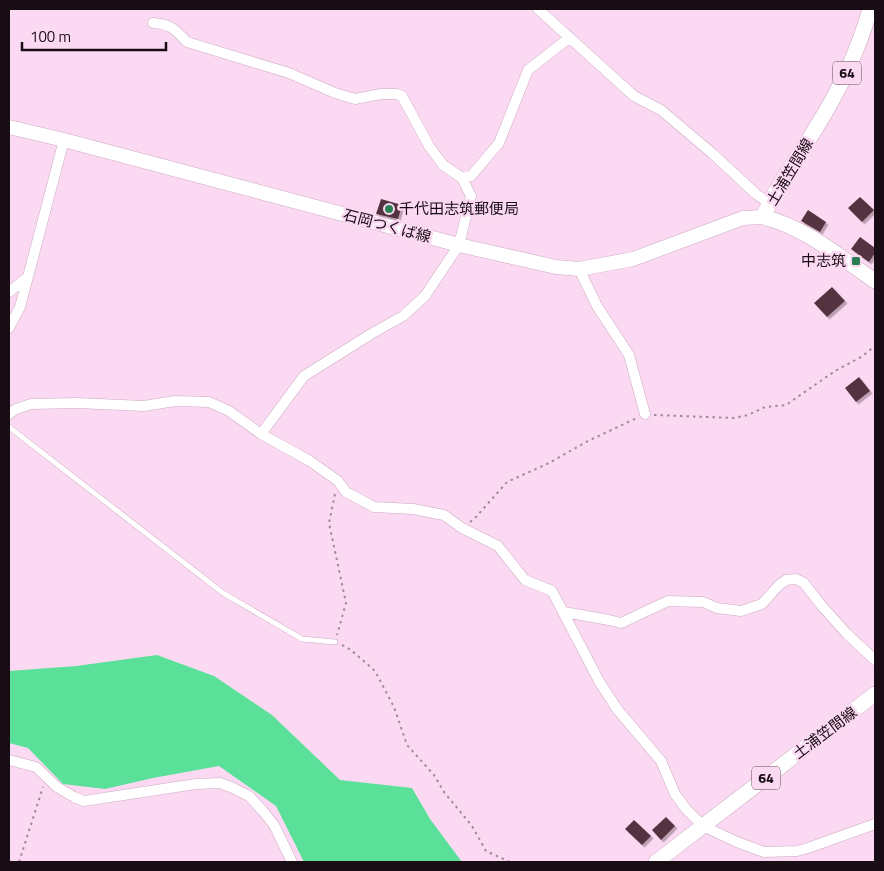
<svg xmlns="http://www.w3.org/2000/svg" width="884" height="871" font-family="'Titillium Web','Noto Sans JP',sans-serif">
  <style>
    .green { fill: #5ae099 }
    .building { fill: #54333f; filter: url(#shadow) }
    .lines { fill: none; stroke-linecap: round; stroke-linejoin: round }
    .lane-casing { stroke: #ccaac2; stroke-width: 6 }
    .street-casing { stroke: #ccaac2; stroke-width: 11 }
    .secondary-casing { stroke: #ccaac2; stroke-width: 15 }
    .primary-casing { stroke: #ccaac2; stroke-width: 16 }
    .path { stroke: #a2889b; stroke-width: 2; stroke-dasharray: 2.5 4; stroke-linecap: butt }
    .lane { stroke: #fff; stroke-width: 5 }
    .street { stroke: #fff; stroke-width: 10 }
    .secondary { stroke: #fff; stroke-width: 14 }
    .primary { stroke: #fff; stroke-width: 15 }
    .poi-dot { fill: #287f53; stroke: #fcd9f2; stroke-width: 2 }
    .labels { text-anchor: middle; stroke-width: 5; stroke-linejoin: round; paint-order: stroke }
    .shield { fill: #fcd9f2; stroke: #5c4a57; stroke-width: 1 }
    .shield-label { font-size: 14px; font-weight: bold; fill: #180c15 }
    .street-label { font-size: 15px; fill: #180c15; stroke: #fcd9f2 }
    .poi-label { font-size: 15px; fill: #180c15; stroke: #fcd9f2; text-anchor: start }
  </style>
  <defs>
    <filter id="shadow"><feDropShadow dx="2.5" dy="2.5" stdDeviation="0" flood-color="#0004"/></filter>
  </defs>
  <rect width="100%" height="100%" fill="#fcd9f2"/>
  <path class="green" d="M 157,655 L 214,676 L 272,715 L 340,780 L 412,788 L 430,819 L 462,862 L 304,862 L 276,806 L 219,766 L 153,778 L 105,789 L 63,784 L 28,748 L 9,743 L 9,671 L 76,666 Z"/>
  <path class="building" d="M 860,197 L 874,210 L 862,222 L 848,208 Z
    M 381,199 L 402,205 L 398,219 L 376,214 Z
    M 808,210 L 826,222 L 820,232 L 801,221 Z
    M 860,237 L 875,248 L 875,253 L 869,262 L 851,249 Z
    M 832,287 L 845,301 L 827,317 L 814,303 Z
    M 859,377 L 870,391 L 856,402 L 845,388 Z
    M 666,817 L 675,826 L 661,840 L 652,830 Z
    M 634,820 L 651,836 L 642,845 L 625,829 Z"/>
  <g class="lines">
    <defs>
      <path id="lane" d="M 9,427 L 223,593 L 302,639 L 335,642"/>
      <path id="street" d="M 538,9 L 634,96 L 661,110 L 713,154 L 756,194 L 769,203
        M 153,23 C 170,24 175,29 187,42 L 289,73 L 335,93 L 355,99 L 381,94 L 397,94 L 402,96 L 429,146 L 443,165 L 462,178 L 471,196 L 459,245 L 425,296 L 403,316 L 371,334 L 304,376 L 261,434
        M 462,178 L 471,176 L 499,143 L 528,70 L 569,38
        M 579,269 L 597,306 L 629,355 L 645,414
        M 9,292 L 28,277
        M 9,328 L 20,307 L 64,140
        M 9,414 L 16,409 L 31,404 L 77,403 L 144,406 L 175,401 L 209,402 L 229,411 L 261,434 L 310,461 L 338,481 L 346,492 L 374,507 L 413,509 L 444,515 L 462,528 L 498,546 L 525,580 L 552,591 L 599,681 L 617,709 L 661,761 L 675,794 L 686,809 L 703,826 L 737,842 L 764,852 L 797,851 L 808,848 L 875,824
        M 564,612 L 609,620 L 621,623 L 668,601 L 703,602 L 717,608 L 741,611 L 762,604 L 779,585 L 786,580 L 796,579 L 804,583 L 821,605 L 847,634 L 875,660
        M 9,760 L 36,767 L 57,787 L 74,797 L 84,801 L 196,784 L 220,783 L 233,788 L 249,796 L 262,810 L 274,825 L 292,862"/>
      <path id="secondary" d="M 9,127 L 64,140 L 459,245 L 556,267 L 579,269 L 633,259 L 743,218 L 763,217"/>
      <path id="primary" d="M 870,9 C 858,52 838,93 814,131 C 796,161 777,184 763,217 C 805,227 841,258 875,281
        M 656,862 L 875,694"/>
    </defs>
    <use href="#lane" class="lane-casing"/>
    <use href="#street" class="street-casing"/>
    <use href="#secondary" class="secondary-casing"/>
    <use href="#primary" class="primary-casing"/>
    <path class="path" d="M 654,415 L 733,418 L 748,415 L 765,407 L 786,405 L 835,371 L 861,357 L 875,346
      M 335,494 L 329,523 L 346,603 L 337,635
      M 470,522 L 476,517 L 507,482 L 547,464 L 588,441 L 637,418
      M 342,645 L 351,650 L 375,671 L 394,707 L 407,745 L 434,775 L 444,792 L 472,826 L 486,851 L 510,862
      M 19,862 L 43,787"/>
    <use href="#lane" class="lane"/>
    <use href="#street" class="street"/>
    <use href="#secondary" class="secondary"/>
    <use href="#primary" class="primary"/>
  </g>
  <g class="poi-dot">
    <circle cx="389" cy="209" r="5"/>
    <rect x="851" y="256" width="10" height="10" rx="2.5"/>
  </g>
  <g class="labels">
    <g class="shield">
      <rect x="833" y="61.5" width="28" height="23" rx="4"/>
      <rect x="752" y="766.5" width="28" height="23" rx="4"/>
    </g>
    <g class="shield-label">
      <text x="847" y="78">64</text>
      <text x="766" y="783">64</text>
    </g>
    <g class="street-label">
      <text transform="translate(790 172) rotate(-59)" y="5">土浦笠間線</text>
      <text transform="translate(387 226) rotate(15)" y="5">石岡つくば線</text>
      <text transform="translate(825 733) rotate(-37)" y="5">土浦笠間線</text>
    </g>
    <g class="poi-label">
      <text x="399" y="214">千代田志筑郵便局</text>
      <text x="846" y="266" text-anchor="end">中志筑</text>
    </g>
  </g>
  <rect width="884" height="871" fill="none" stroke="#180c15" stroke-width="20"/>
  <path d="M22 42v8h144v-8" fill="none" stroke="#180c15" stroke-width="2.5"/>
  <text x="30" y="42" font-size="15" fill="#180c15" stroke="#fcd9f2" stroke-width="4" paint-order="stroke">100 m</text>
</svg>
